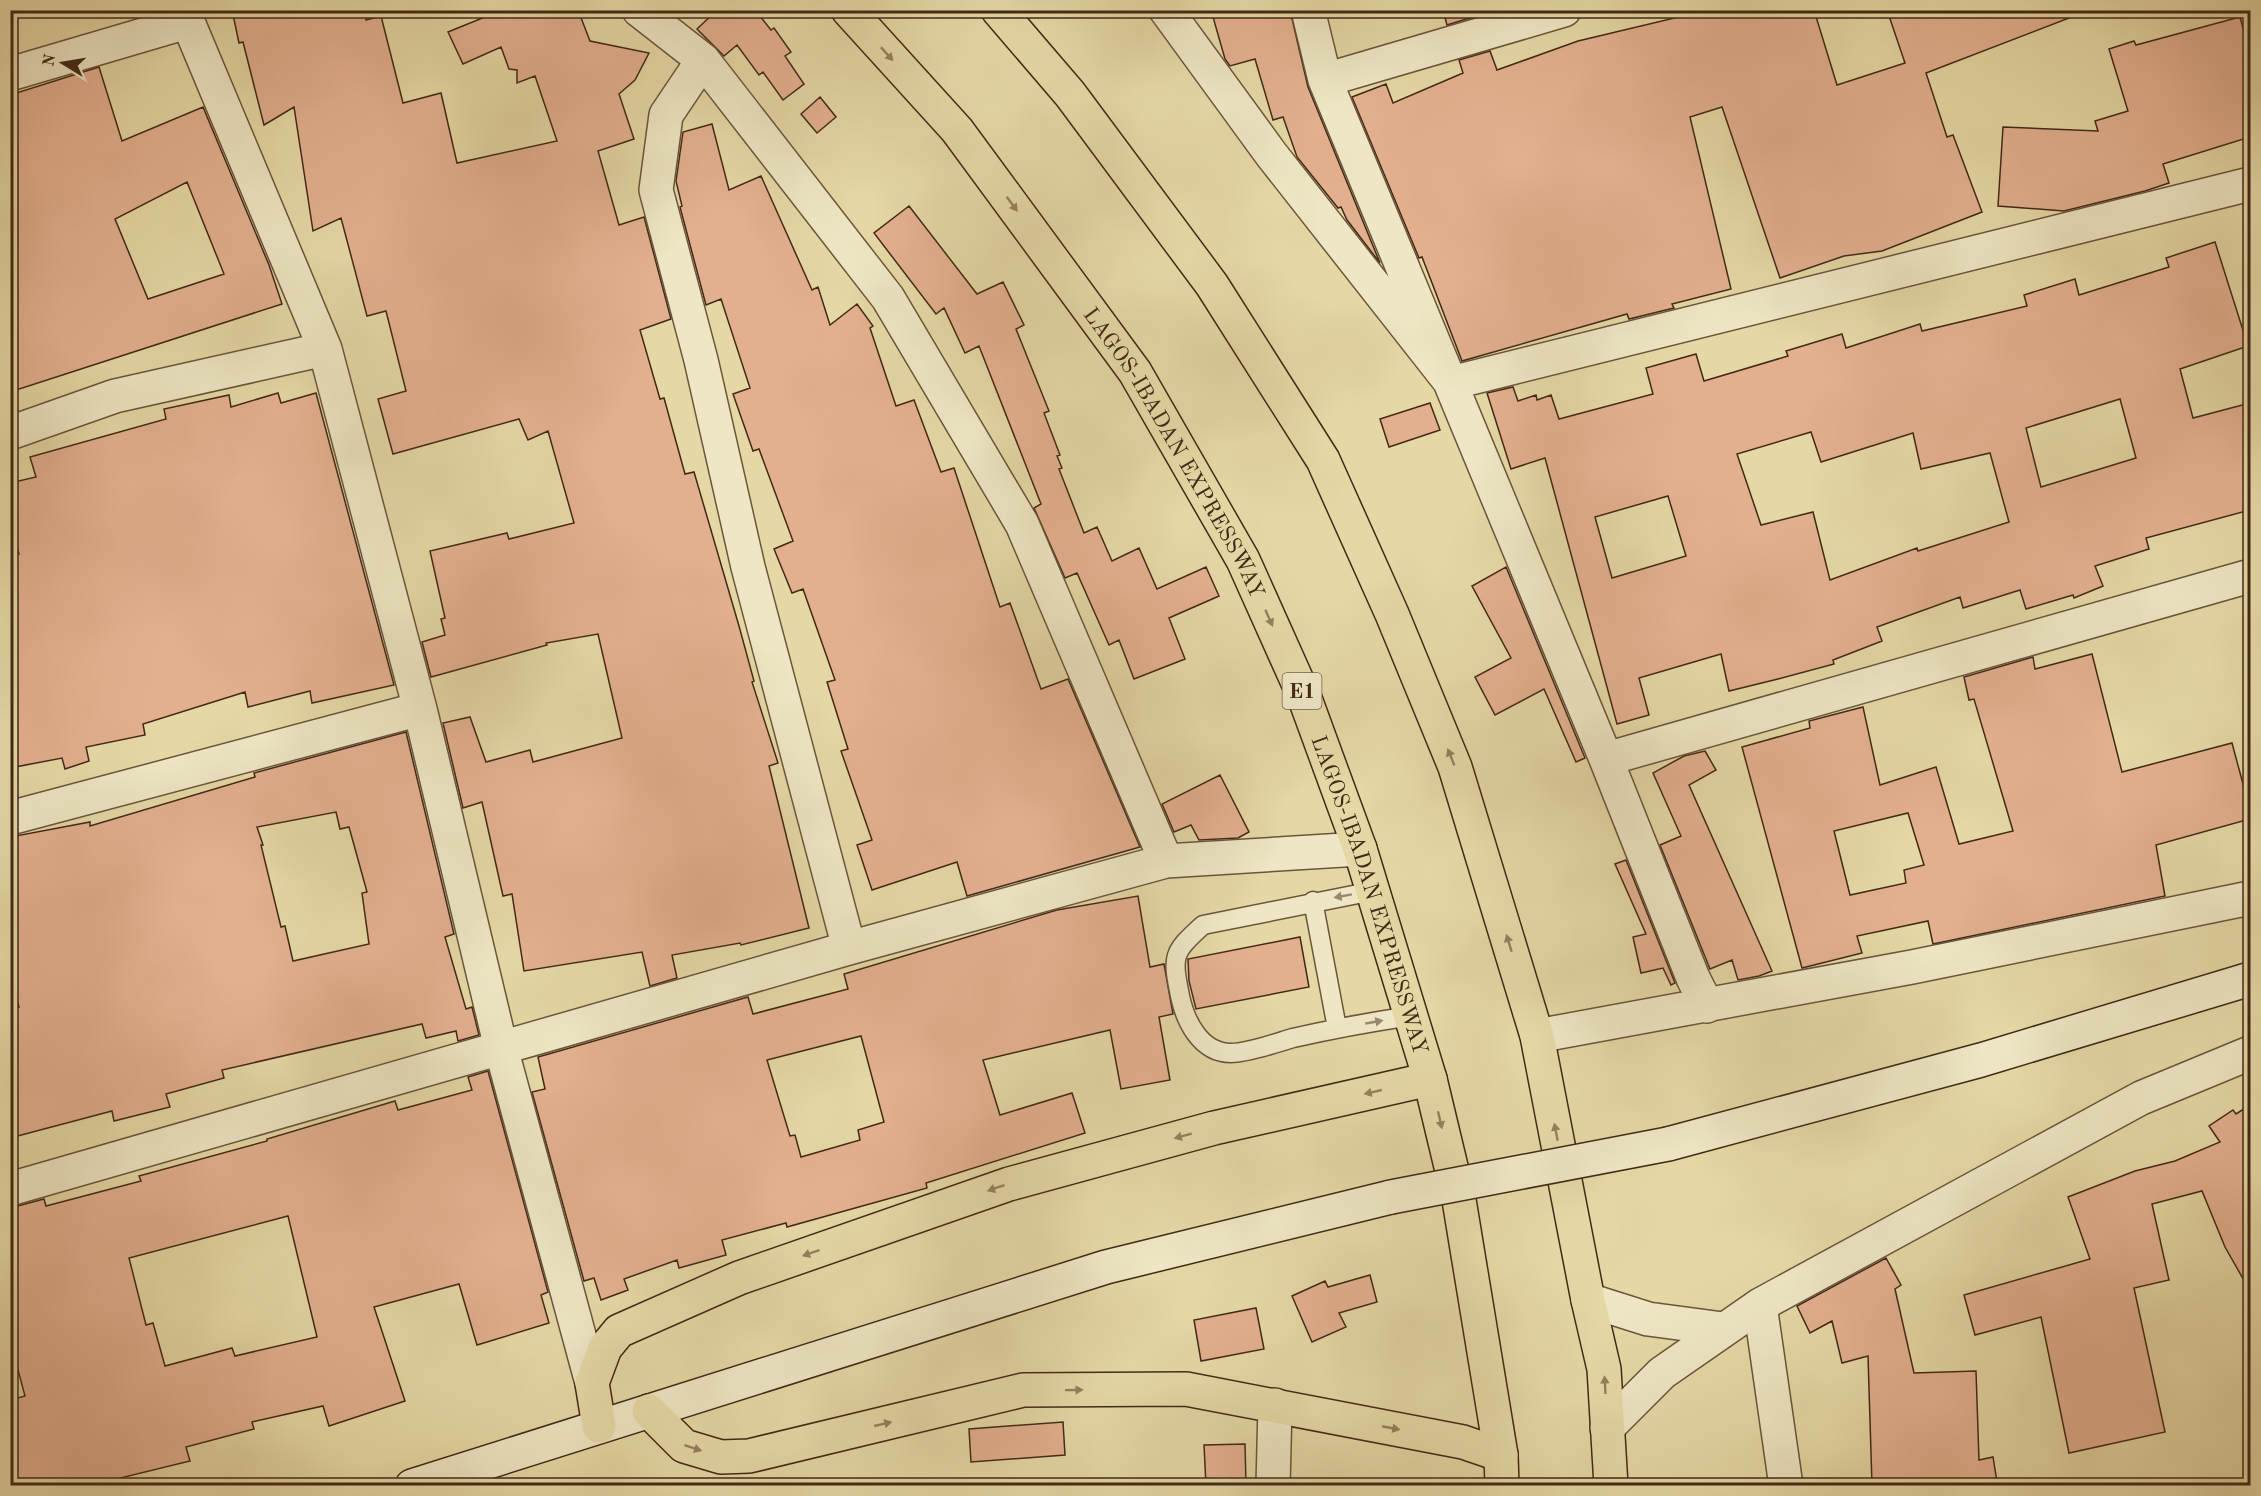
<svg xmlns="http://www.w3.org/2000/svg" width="2261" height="1496" font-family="'Old Standard TT',serif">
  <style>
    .building { fill: #e3b08f; stroke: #422918; stroke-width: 1.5; fill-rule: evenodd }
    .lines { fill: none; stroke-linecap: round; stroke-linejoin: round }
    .service-casing { stroke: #6b553b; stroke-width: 21 }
    .minor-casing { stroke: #6b553b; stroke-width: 36 }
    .secondary-casing { stroke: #422918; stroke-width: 36 }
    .motorway-casing { stroke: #422918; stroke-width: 36 }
    .service { stroke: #eee6c4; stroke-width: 18 }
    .minor { stroke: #eee6c4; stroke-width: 33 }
    .secondary { stroke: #eee6c4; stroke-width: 33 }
    .motorway { stroke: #e5d8a5; stroke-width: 33 }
    .secondary-bridge-casing { stroke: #422918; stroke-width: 36; stroke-linecap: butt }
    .secondary-bridge { stroke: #eee6c4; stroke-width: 33 }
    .oneway { fill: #94805e }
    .oneway2 { fill: #98886e }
    .labels { text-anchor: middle; stroke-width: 4.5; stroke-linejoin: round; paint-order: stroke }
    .shield { fill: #eee6c4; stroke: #76624c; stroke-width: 1.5 }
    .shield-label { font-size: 21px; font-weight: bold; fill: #422918 }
    .street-label { font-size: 22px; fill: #422918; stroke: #eee6c4 }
  </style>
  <rect width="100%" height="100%" fill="#e5d8a5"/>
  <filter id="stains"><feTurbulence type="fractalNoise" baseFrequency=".00333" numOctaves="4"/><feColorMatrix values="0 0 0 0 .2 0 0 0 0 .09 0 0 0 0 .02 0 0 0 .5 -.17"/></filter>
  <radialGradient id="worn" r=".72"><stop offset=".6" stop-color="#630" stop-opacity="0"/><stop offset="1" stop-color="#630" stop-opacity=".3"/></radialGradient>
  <path class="building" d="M 232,10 L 365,10 L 366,20 L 381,16 L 403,103 L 441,93 L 457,163 L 557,141 L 535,76 L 517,83 L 517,70 L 509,69 L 501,47 L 463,64 L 448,32 L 502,10 L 578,10 L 590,41 L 649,53 L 635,80 L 619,94 L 634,139 L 598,151 L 619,225 L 644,217 L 671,319 L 640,330 L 660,399 L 664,398 L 685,474 L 694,472 L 739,626 L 754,681 L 752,682 L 778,763 L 769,766 L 809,928 L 741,945 L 740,943 L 672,955 L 677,978 L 650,986 L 642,952 L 524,971 L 512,894 L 503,896 L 482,802 L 463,808 L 443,723 L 470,717 L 486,762 L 530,750 L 533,762 L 622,738 L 598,634 L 546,643 L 547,645 L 431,677 L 422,642 L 445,635 L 441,619 L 445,618 L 430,551 L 507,533 L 509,539 L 574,523 L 548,431 L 528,440 L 519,419 L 393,454 L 378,399 L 406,391 L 386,311 L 367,316 L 341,218 L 313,231 L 294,107 L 264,125 L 243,42 L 239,43 Z
    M 717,10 L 755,10 L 771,30 L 774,28 L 791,52 L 785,56 L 804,84 L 783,100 L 763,72 L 759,75 L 737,45 L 724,56 L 697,29 Z
    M 1211,10 L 1290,10 L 1308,87 L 1380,263 L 1347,220 L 1341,207 L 1338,208 L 1297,157 L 1283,117 L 1273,120 L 1255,59 L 1230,66 L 1225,59 Z
    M 1443,10 L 1474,10 L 1476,16 L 1447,25 Z
    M 1708,10 L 1814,10 L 1837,85 L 1905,63 L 1887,10 L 2081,10 L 2082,13 L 1926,73 L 1947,137 L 1953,135 L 1982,212 L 1882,251 L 1844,256 L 1780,278 L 1722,107 L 1690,117 L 1731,289 L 1672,304 L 1674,308 L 1629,319 L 1627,314 L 1462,361 L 1422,257 L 1419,258 L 1352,97 L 1386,84 L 1393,103 L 1463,73 L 1459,60 L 1490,51 L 1497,70 L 1578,41 Z
    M 2240,17 L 2250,54 L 2250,137 L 2163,164 L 2169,183 L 2145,191 L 2064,211 L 1998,206 L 2003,127 L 2098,131 L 2095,121 L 2128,111 L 2109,49 L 2134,41 L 2136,45 Z
    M 99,67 L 122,141 L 203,107 L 269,265 L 282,304 L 10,392 L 10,95 ZM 187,182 L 224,274 L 148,299 L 115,219 Z
    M 820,97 L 836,117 L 817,133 L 801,114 Z
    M 712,124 L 729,190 L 761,176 L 812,290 L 818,287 L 830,325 L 857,304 L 873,326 L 870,328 L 896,406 L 914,400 L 941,472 L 954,468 L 1000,607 L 1010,603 L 1041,689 L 1068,679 L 1140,847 L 967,896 L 957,862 L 872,890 L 857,845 L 872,840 L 841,751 L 848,749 L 827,682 L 835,680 L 803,589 L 792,593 L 774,549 L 793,541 L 759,449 L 753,451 L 733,394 L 750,388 L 721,299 L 706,305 L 680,207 L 682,206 L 676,181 L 683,132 Z
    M 909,206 L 977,294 L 1003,282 L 1024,325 L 1016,329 L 1049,411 L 1044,413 L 1060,455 L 1057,456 L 1062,468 L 1059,469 L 1084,533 L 1097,527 L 1112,561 L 1139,548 L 1157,589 L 1206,567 L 1219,596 L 1169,618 L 1185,659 L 1134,679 L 1119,640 L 1109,645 L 1077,573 L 1065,578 L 1034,508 L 1041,504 L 979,346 L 965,353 L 944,308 L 936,314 L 874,233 Z
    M 2215,242 L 2248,346 L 2180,369 L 2193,418 L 2250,403 L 2250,510 L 2146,538 L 2149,549 L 2095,566 L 2103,586 L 2074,598 L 2073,595 L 2026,609 L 2020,590 L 1963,608 L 1960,597 L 1877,627 L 1882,641 L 1833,660 L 1834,664 L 1778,679 L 1729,691 L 1721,654 L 1639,678 L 1649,715 L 1617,724 L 1545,458 L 1511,469 L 1487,393 L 1513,387 L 1518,401 L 1536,395 L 1537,400 L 1551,395 L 1559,419 L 1653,394 L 1646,368 L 1696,354 L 1704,381 L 1788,356 L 1786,351 L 1842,334 L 1846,348 L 1920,324 L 1922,331 L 2027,306 L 2024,295 L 2075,279 L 2079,295 L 2169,267 L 2166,258 ZM 2120,399 L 2136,458 L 2041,487 L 2026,428 ZM 1811,432 L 1821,462 L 1913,433 L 1921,469 L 1990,453 L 2009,522 L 1918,551 L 1917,548 L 1830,580 L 1813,512 L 1761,525 L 1737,454 ZM 1668,496 L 1686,556 L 1612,578 L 1595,517 Z
    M 278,393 L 281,403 L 316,393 L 394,685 L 312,703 L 310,691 L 248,707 L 245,692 L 143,724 L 145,735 L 86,747 L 89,761 L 65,769 L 62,758 L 10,768 L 10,557 L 19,554 L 10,521 L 10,483 L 36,477 L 30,457 L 166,419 L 164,409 L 229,395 L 231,407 Z
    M 1430,403 L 1440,430 L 1389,447 L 1380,419 Z
    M 1506,567 L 1585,758 L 1576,762 L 1544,689 L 1495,715 L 1475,677 L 1511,658 L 1472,586 Z
    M 2092,654 L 2122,772 L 2232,743 L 2250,810 L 2250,819 L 2156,845 L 2165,896 L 1933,944 L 1928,921 L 1857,936 L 1862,953 L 1802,968 L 1742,747 L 1810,728 L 1809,721 L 1863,707 L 1880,785 L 1936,767 L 1959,844 L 2013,831 L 1974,699 L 1969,700 L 1964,677 L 2033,657 L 2035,669 ZM 1908,813 L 1924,865 L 1904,870 L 1906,883 L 1850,895 L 1834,831 Z
    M 406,732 L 454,934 L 445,937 L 466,1009 L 472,1007 L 479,1035 L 458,1041 L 456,1031 L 426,1038 L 422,1024 L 222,1070 L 224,1078 L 166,1094 L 170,1107 L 114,1121 L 112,1111 L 10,1138 L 10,1008 L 19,1007 L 10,974 L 10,837 L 90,822 L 90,826 L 255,777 L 254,773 ZM 336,812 L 340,829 L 349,827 L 367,892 L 362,893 L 369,944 L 293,961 L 285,926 L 281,927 L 261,845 L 263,845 L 257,827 Z
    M 1705,751 L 1716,770 L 1689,785 L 1772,971 L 1759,976 L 1738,980 L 1732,960 L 1710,969 L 1660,845 L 1681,836 L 1653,773 L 1684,756 Z
    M 1220,775 L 1249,832 L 1238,838 L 1199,840 L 1191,825 L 1174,832 L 1162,804 Z
    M 1626,860 L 1675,983 L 1671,985 L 1663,968 L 1641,973 L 1633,937 L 1646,934 L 1615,864 Z
    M 1138,896 L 1150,967 L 1164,964 L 1173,1014 L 1159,1017 L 1170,1080 L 1121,1089 L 1110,1030 L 983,1060 L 1000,1115 L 1072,1093 L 1085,1133 L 926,1183 L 927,1188 L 787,1227 L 786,1223 L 722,1240 L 726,1255 L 679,1268 L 677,1260 L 624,1279 L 628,1290 L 601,1300 L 594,1278 L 584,1281 L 532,1092 L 545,1089 L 538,1057 L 748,997 L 753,1014 L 848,989 L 844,974 L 1057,910 ZM 861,1036 L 884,1122 L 858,1130 L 860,1140 L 801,1157 L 795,1135 L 790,1136 L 767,1060 Z
    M 1300,937 L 1309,987 L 1196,1009 L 1189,981 L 1188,959 Z
    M 488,1071 L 548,1292 L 541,1295 L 549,1323 L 477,1345 L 459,1284 L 374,1307 L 405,1401 L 329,1426 L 323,1406 L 252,1422 L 254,1429 L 186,1447 L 190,1461 L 108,1481 L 109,1485 L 10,1485 L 10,1400 L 25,1396 L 10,1340 L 10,1208 L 44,1199 L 46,1206 L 141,1181 L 139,1176 L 267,1141 L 267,1139 L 395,1101 L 398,1110 L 472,1090 L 468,1077 ZM 288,1216 L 317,1337 L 235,1356 L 232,1348 L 165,1366 L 153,1323 L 146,1325 L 129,1258 Z
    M 2250,1105 L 2250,1291 L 2225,1247 L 2202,1191 L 2152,1204 L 2169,1280 L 2134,1288 L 2165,1432 L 2069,1453 L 2041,1317 L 1975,1335 L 1964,1295 L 2090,1259 L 2068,1197 L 2135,1171 L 2175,1161 L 2220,1142 L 2209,1126 L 2233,1110 L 2236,1114 Z
    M 1886,1258 L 1901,1285 L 1895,1289 L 1914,1373 L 1976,1371 L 1979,1460 L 1993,1457 L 1997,1482 L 1980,1485 L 1872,1485 L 1868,1356 L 1842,1363 L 1832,1321 L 1810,1333 L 1797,1306 Z
    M 1370,1275 L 1377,1302 L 1339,1313 L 1346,1327 L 1312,1342 L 1292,1296 L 1325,1281 L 1328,1287 Z
    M 1256,1308 L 1264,1349 L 1201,1361 L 1194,1320 Z
    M 1063,1422 L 1065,1455 L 971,1462 L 969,1429 Z
    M 1245,1444 L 1246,1485 L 1206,1485 L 1204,1445 Z"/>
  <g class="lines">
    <defs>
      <path id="service" d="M 1373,891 L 1203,925 C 1172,953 1172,956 1180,996 C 1185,1020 1200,1053 1231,1053 C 1248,1053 1276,1043 1293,1038 C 1332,1029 1371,1022 1411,1016
        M 1313,901 L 1337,1028"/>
      <path id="minor" d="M 183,10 L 325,349 L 420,709 L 501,1048 L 592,1383
        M 639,10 L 703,60 L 888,298 L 1022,524 L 1166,861
        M 1166,10 L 1271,154 L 1451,383 L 2250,184
        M 1308,10 L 1325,80 L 1606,759 L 1693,978 L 1707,1006
        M 703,60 L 666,115 L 656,190 L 701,360 L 748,567 L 849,948
        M 10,74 L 187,22
        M 1325,80 L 1564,10
        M 10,433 L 115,396 L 325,349
        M 1606,759 L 2250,576
        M 10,818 L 420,709
        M 1537,1036 L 1912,967 L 2250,898
        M 10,1189 L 849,948 L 1166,861 L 1360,849
        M 1588,1300 L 1648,1319 L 1723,1329
        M 1760,1305 L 1786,1486
        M 1607,1428 L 1662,1373 L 1760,1305 L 2141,1098 L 2250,1053
        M 1273,1486 L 1275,1405"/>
      <path id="secondary" d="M 1668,1144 L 1981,1060 L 2250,979
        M 412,1486 L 1106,1267 L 1391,1197"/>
      <g id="motorway">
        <path id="s1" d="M 848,10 L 957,130 L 1135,372 L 1243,560 L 1304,696 L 1360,849 L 1430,1079 L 1459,1200 L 1501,1455 L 1502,1486"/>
        <path d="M 998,10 L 1070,94 L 1212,285 L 1323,460 L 1392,614 L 1455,767 L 1537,1036 L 1588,1300 L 1604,1369 L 1611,1486"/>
        <path d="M 649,1411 L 684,1446 L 721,1457 L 749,1456 L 1023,1390 L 1186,1389 L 1463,1442 L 1501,1455"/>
        <path d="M 599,1426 L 592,1383 L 605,1348 L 619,1331 L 739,1278 L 1009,1184 L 1214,1128 L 1430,1079"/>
      </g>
    </defs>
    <use href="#service" class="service-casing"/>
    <use href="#minor" class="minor-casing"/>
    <use href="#secondary" class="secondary-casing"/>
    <use href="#motorway" class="motorway-casing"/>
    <use href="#service" class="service"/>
    <use href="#minor" class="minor"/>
    <use href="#secondary" class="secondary"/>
    <use href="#motorway" class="motorway"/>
    <defs>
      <path id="secondary-bridge" d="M 1391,1197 L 1668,1144"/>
    </defs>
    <use href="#secondary-bridge" class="secondary-bridge-casing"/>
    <use href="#secondary-bridge" class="secondary-bridge"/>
  </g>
  <defs><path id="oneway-solid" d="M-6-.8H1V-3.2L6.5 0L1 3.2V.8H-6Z" transform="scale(1.5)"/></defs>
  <g class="oneway">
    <use href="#oneway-solid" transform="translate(887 54) rotate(48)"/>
    <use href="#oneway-solid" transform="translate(1012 204) rotate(54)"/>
    <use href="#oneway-solid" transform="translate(1269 618) rotate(66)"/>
    <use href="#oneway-solid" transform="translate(1451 757) rotate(-112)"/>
    <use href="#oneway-solid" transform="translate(1509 943) rotate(-107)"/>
    <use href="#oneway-solid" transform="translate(1373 1092) rotate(167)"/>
    <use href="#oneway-solid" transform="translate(1440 1120) rotate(77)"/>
    <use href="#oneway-solid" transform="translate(1556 1132) rotate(-101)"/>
    <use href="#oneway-solid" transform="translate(1183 1136) rotate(165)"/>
    <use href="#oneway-solid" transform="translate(996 1188) rotate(161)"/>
    <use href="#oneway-solid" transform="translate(811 1253) rotate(161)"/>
    <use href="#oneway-solid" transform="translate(1605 1385) rotate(-93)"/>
    <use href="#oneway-solid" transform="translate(1074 1390) rotate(-1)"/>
    <use href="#oneway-solid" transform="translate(883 1424) rotate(-13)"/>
    <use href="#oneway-solid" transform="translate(1391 1428) rotate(11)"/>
    <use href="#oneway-solid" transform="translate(693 1448) rotate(18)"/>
  </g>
  <g class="oneway2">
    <use href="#oneway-solid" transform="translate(1343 896) rotate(170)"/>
    <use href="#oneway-solid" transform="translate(1374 1022) rotate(-10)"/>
  </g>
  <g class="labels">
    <rect class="shield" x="1282.5" y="673" width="39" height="36" rx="4.5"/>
    <g class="shield-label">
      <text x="1302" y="698">E1</text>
    </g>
    <g class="street-label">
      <text dy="8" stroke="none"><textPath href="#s1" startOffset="552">LAGOS-IBADAN EXPRESSWAY</textPath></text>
      <text dy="8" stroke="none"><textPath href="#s1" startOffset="1038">LAGOS-IBADAN EXPRESSWAY</textPath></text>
    </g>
  </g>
  <rect width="2261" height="1496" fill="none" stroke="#e5d8a5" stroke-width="36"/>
  <rect x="12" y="12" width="2237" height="1472" fill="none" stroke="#422918" stroke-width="3"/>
  <rect x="18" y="18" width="2225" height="1460" fill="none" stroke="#422918" stroke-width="1.5"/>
  <g transform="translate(63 63) rotate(281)" stroke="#eee6c4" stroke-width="4.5" paint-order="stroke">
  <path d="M0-4.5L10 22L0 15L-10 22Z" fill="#422918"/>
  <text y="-9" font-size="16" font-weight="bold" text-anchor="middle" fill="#422918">N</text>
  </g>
  <rect width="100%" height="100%" filter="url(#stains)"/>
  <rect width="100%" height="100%" fill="url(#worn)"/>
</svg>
